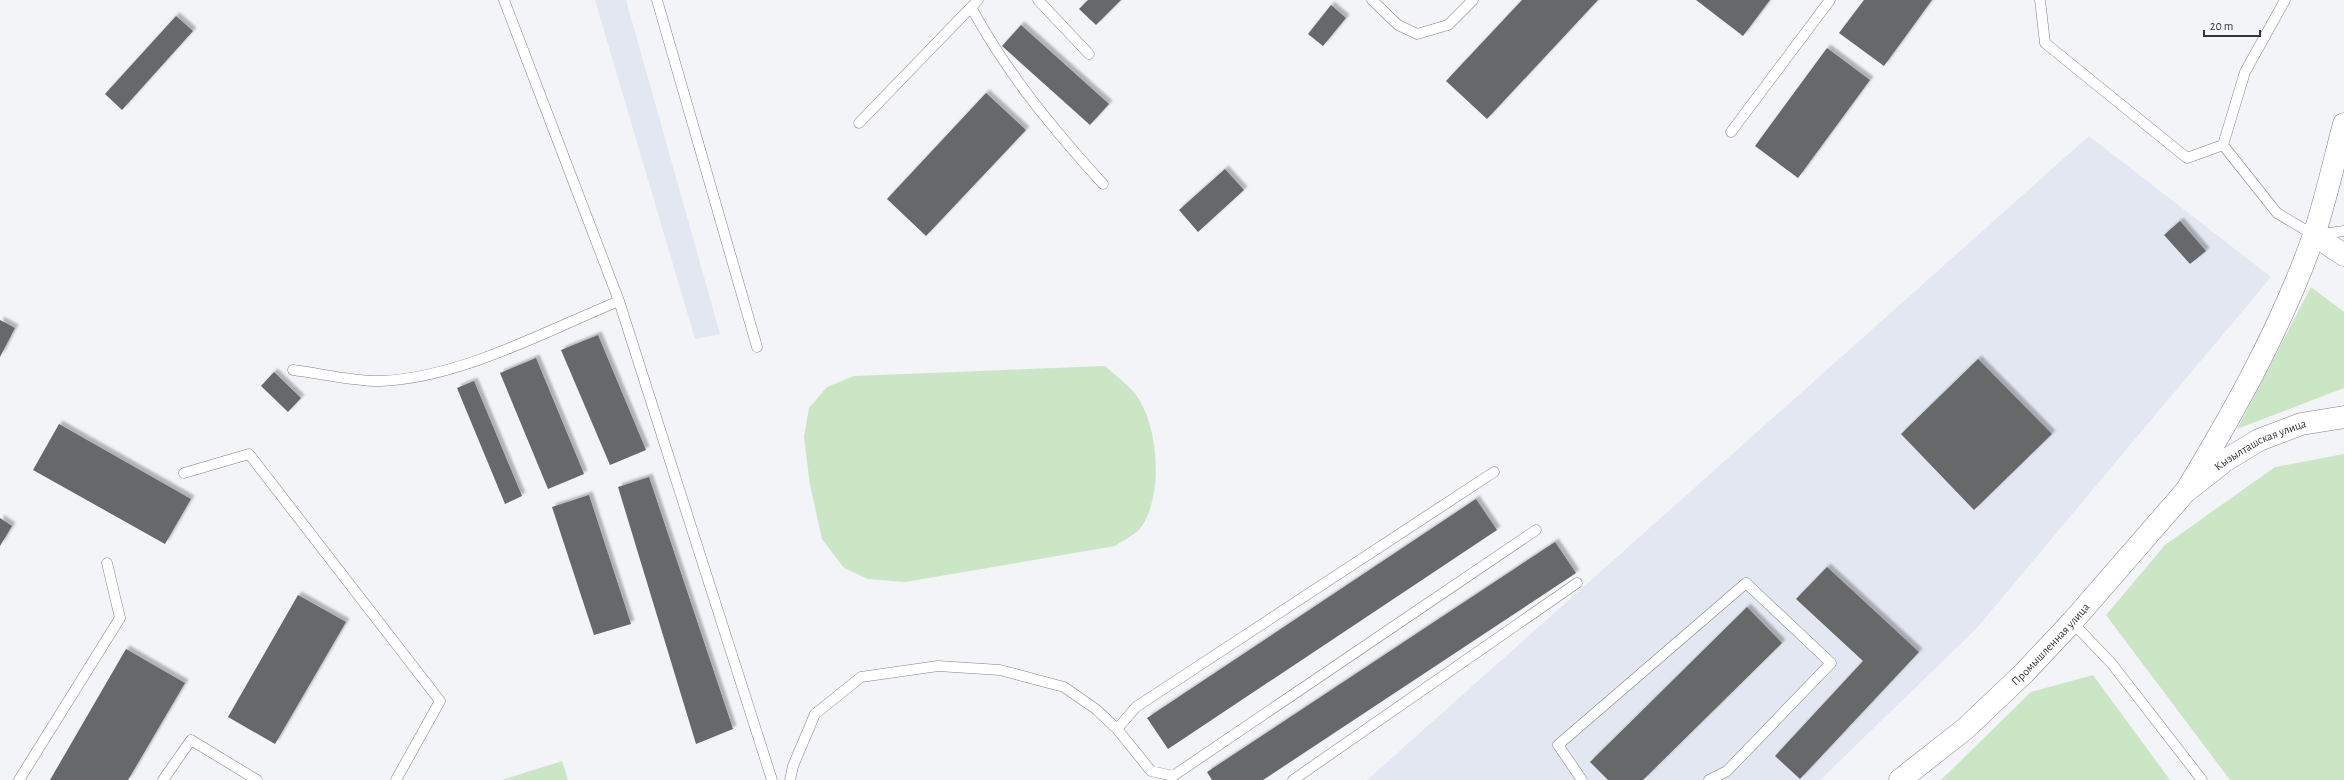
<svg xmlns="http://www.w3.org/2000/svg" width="2344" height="780" font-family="'Alegreya Sans',sans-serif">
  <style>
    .built { fill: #e2e7f1 }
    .green { fill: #cbe6c4 }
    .building { fill: #66676a; filter: url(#shadow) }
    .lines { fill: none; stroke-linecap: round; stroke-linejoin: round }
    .lane-casing { stroke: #808285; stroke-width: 11 }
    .secondary-casing { stroke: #808285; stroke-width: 23 }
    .primary-casing { stroke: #808285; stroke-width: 23 }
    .lane { stroke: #fff; stroke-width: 10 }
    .secondary { stroke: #fff; stroke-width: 22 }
    .primary { stroke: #fff; stroke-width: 22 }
    .labels { text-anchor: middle; stroke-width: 4; stroke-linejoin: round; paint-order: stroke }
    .street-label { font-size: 12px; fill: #343536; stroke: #f2f4f7 }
  </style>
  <defs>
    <filter id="shadow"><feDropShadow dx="3.5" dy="-3.5" stdDeviation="1" flood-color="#0004"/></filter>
  </defs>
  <rect width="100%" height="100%" fill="#f2f4f7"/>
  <path class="built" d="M 595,0 L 626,0 L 720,334 L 695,339 Z
    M 2089,136 L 2271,277 L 1975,630 L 1820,780 L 1367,780 Z"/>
  <path class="green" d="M 2311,287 L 2344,312 L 2344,388 L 2237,429 Z
    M 1105,366 C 1114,374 1124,382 1132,390 C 1159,420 1164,493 1142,526 C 1137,534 1123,540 1115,546 L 905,582 L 868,579 L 844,568 L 822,539 L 810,485 L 804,437 L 809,408 L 827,387 L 854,376 Z
    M 2344,454 L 2344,780 L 2230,780 L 2106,615 L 2165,545 L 2275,467 Z
    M 2093,675 L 2170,780 L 1941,780 L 2031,692 Z
    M 562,761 L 568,780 L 502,780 Z"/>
  <path class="building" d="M 1088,0 L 1121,0 L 1096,25 L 1079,9 Z
    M 1522,0 L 1598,0 L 1487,119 L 1446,81 Z
    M 1696,0 L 1770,0 L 1743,36 Z
    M 1864,0 L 1932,0 L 1884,66 L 1839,33 Z
    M 1331,5 L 1346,18 L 1323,46 L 1308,34 Z
    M 176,16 L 193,31 L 122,110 L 105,94 Z
    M 1021,25 L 1109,104 L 1090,125 L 1002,46 Z
    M 1827,48 L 1870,80 L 1798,178 L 1755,146 Z
    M 986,93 L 1026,130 L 926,236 L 887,199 Z
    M 1225,169 L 1244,190 L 1198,232 L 1179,210 Z
    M 2180,221 L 2206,251 L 2190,264 L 2164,235 Z
    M 0,320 L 15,328 L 0,357 Z
    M 598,335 L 646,450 L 610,465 L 561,350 Z
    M 536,358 L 584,474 L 548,489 L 500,373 Z
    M 1978,359 L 2052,434 L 1974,510 L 1901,434 Z
    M 274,372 L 301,398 L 288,412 L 261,386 Z
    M 474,381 L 522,496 L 505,504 L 457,388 Z
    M 59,424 L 191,499 L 165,544 L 33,470 Z
    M 649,477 L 733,729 L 696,744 L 618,487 Z
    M 589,495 L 631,624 L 594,635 L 552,507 Z
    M 1476,499 L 1497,530 L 1168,749 L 1147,718 Z
    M 0,518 L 12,526 L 0,546 Z
    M 1555,542 L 1576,573 L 1263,780 L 1212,780 L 1207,772 Z
    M 1827,567 L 1919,652 L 1800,779 L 1775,756 L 1863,661 L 1796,599 Z
    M 298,595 L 346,622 L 275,744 L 228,717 Z
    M 1747,607 L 1782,643 L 1643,780 L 1608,780 L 1590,762 Z
    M 126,649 L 185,683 L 128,780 L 50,780 Z"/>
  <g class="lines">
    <defs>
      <path id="lane" d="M 504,0 L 619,301 L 772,780
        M 657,0 L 757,347
        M 1038,0 L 1089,54
        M 1372,0 L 1398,25 L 1417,34 L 1448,25 L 1473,0
        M 2040,0 L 2045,43 L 2187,158 L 2223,145 L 2277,213 L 2314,235 L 2344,231
        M 971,7 C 1006,72 1053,129 1103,184
        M 859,123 L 978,0
        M 1731,132 L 1830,0
        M 2223,145 L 2245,72 L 2285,0
        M 293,370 C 318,373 357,382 381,381 C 460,378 546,331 619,301
        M 184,473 L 249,454 L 440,701 L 396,780
        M 2072,622 L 2112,664 L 2202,780
        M 1117,729 L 1136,707 L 1494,472
        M 19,780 L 120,618 L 107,563
        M 163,780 L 191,740 L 257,780
        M 790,780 L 793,766 L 815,714 L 861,677 L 938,666 L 1000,670 L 1064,687 L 1097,710 L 1117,729 L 1151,771 L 1173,776 L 1536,530
        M 1293,780 L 1577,583
        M 1582,780 L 1558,745 L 1746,583 L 1831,663 L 1727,771 L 1709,780"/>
      <path id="secondary" d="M 2314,235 L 2344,255
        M 2186,491 C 2235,410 2282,326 2314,235 C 2326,199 2334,161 2344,124"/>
      <g id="primary">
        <path id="s1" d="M 1900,780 L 1965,729 L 2024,673 L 2072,622 L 2185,492 L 2226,460 L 2259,440 L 2301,424 L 2344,417"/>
      </g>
    </defs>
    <use href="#lane" class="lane-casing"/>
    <use href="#secondary" class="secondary-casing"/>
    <use href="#primary" class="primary-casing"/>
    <use href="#lane" class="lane"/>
    <use href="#secondary" class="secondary"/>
    <use href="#primary" class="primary"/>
  </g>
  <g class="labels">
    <g class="street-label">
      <text dy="4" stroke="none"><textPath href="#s1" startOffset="496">Кызылташская улица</textPath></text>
      <text dy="4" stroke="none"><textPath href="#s1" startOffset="203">Промышленная улица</textPath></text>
    </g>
  </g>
  <path d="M2204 30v6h56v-6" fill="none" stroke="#343536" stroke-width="2"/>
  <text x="2210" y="30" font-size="12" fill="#343536" stroke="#f2f4f7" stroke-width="3" paint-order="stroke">20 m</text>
</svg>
